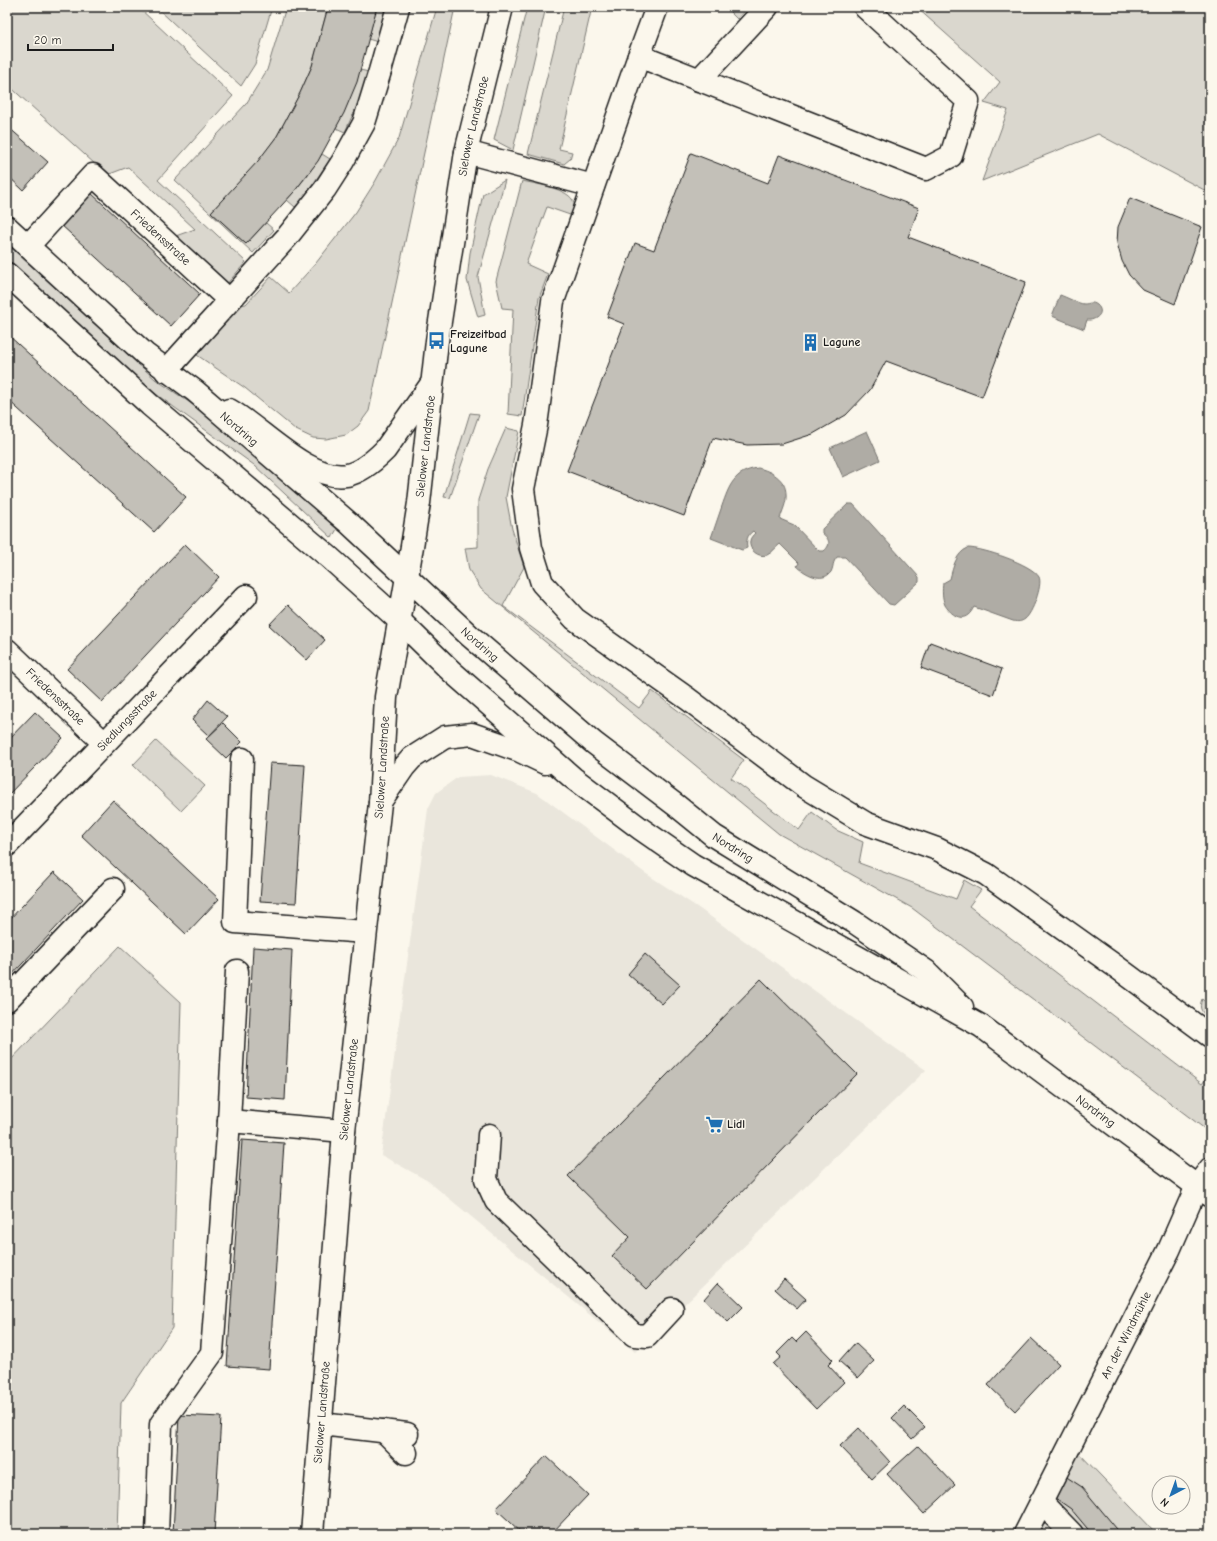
<svg xmlns="http://www.w3.org/2000/svg" width="1217" height="1541" font-family="'Comic Neue',sans-serif">
  <style>
    .built { fill: #eae6dc }
    .green { fill: #dad7ce; stroke: #7b7a75 }
    .water { fill: #afaca5; stroke: #74726e }
    .building { fill: #c3c0b8; stroke: #1c1c1c }
    .lines { fill: none; stroke-linecap: round; stroke-linejoin: round }
    .minor-casing { stroke: #1c1c1c; stroke-width: 25 }
    .major-casing { stroke: #1c1c1c; stroke-width: 25 }
    .minor { stroke: #fbf7ec; stroke-width: 22 }
    .major { stroke: #fbf7ec; stroke-width: 22 }
    .labels { text-anchor: middle; stroke-width: 3; stroke-linejoin: round; paint-order: stroke }
    .street-label { font-size: 12px; fill: #1c1c1c; stroke: #fbf7ec }
    .poi-label { font-size: 12px; font-weight: bold; fill: #1c1c1c; stroke: #fbf7ec; text-anchor: start }
  </style>
  <rect width="100%" height="100%" fill="#fbf7ec"/>
  <filter id="ink" filterUnits="userSpaceOnUse"><feTurbulence type="fractalNoise" baseFrequency=".025" numOctaves="2"/><feDisplacementMap in="SourceGraphic" scale="8" xChannelSelector="R" yChannelSelector="G"/><feConvolveMatrix kernelMatrix="1 2 1 2 8 2 1 2 1" color-interpolation-filters="sRGB"/></filter>
  <g filter="url(#ink)">
    <path class="built" d="M 491,775 L 537,793 L 645,873 L 697,907 L 926,1070 L 635,1352 L 428,1181 L 381,1155 L 428,809 L 436,793 L 458,777 Z"/>
    <path class="green" d="M 7,7 L 138,7 L 233,96 L 158,180 L 246,262 L 225,286 L 173,237 L 195,229 L 128,167 L 107,175 L 7,84 Z
      M 156,7 L 272,7 L 255,64 L 241,86 Z
      M 286,7 L 328,7 L 312,66 L 300,93 L 277,136 L 258,162 L 211,212 L 246,244 L 266,223 L 274,230 L 253,253 L 175,180 L 246,104 L 267,70 Z
      M 377,7 L 387,7 L 378,42 L 368,39 Z
      M 437,7 L 455,7 L 369,411 L 358,426 L 346,435 L 326,439 L 313,438 L 296,430 L 245,388 L 194,353 L 235,306 L 246,304 L 271,277 L 289,293 L 316,263 L 356,212 L 375,182 L 399,138 Z
      M 527,7 L 546,7 L 513,150 L 494,140 Z
      M 564,7 L 592,7 L 559,149 L 572,152 L 570,159 L 564,164 L 528,154 Z
      M 725,7 L 748,7 L 737,19 Z
      M 916,7 L 1210,7 L 1210,193 L 1098,134 L 982,181 L 1008,110 L 984,103 L 1000,82 Z
      M 360,70 L 369,72 L 366,85 L 345,132 L 336,128 Z
      M 322,154 L 330,159 L 303,199 L 295,207 L 287,200 L 307,176 Z
      M 505,180 L 478,277 L 485,315 L 478,317 L 467,280 L 470,253 L 483,194 Z
      M 522,181 C 535,184 577,189 574,207 C 574,209 571,213 570,215 L 547,207 L 526,264 L 548,274 L 539,298 L 522,416 L 508,414 L 513,309 L 502,308 L 496,281 Z
      M 7,244 L 155,379 L 217,421 L 258,457 L 337,529 L 332,538 L 254,465 L 149,389 L 7,261 Z
      M 470,413 L 479,414 L 450,498 L 444,497 Z
      M 506,428 L 519,431 L 506,497 L 512,529 L 524,567 L 503,606 L 639,708 L 652,691 L 744,760 L 731,778 L 799,830 L 812,812 L 836,830 L 863,842 L 859,863 L 956,899 L 964,880 L 981,890 L 969,906 L 1202,1084 L 1210,1074 L 1210,1124 L 1205,1129 L 912,908 L 779,834 L 481,589 L 469,570 L 465,548 L 478,547 L 478,500 L 488,469 Z
      M 156,741 L 205,786 L 181,811 L 133,765 Z
      M 120,946 L 181,1002 L 172,1328 L 121,1403 L 117,1534 L 7,1534 L 7,1064 Z
      M 1202,999 L 1210,1006 L 1210,1019 C 1202,1013 1198,1009 1202,999 Z
      M 1076,1450 L 1157,1534 L 1035,1534 Z"/>
    <path class="water" d="M 1060,295 C 1066,297 1079,304 1084,304 C 1089,304 1092,301 1097,305 C 1106,313 1095,321 1087,320 L 1084,329 L 1052,316 Z
      M 867,431 L 880,460 L 843,477 L 830,448 Z
      M 758,468 C 771,471 786,479 786,494 C 787,503 782,511 780,519 L 794,525 L 819,551 L 824,551 C 832,544 829,539 822,533 L 822,529 L 848,504 L 853,504 L 919,577 L 919,582 L 894,605 L 889,604 L 845,557 L 837,557 C 832,563 834,566 831,572 C 822,584 804,573 797,566 L 799,563 L 780,544 C 776,547 772,553 767,555 C 759,558 748,550 750,541 C 750,538 753,535 755,533 L 753,531 C 747,535 746,541 747,548 L 742,550 L 711,538 C 715,527 718,517 722,506 C 729,486 734,471 758,468 Z
      M 968,548 C 982,548 1032,564 1039,577 C 1043,585 1032,614 1025,619 C 1021,622 1018,622 1013,621 L 974,607 C 972,610 971,613 968,615 C 960,622 949,612 945,605 C 942,598 942,590 943,583 L 950,579 C 953,567 956,553 968,548 Z"/>
    <path class="building" d="M 328,7 L 377,7 L 357,82 L 344,113 L 318,161 L 294,192 L 246,244 L 211,212 L 258,161 L 277,136 L 300,93 L 312,66 Z
      M 7,126 L 48,162 L 23,190 L 7,175 Z
      M 691,153 L 768,183 L 779,155 L 919,208 L 908,237 L 1026,282 L 982,397 L 886,361 L 870,390 L 846,415 L 813,434 L 782,444 L 747,445 L 713,438 L 684,516 L 567,471 L 624,324 L 607,317 L 635,243 L 654,250 Z
      M 90,192 L 200,294 L 171,326 L 60,224 Z
      M 1130,198 L 1202,227 L 1175,304 L 1143,290 L 1129,275 L 1122,261 L 1117,243 L 1118,227 Z
      M 7,334 L 186,497 L 154,532 L 7,399 Z
      M 185,544 L 219,577 L 102,702 L 67,669 Z
      M 288,605 L 325,640 L 307,660 L 269,625 Z
      M 930,642 L 1002,669 L 993,695 L 921,668 Z
      M 208,700 L 227,717 L 209,736 L 192,720 Z
      M 35,712 L 63,738 L 7,796 L 7,741 Z
      M 223,723 L 242,742 L 226,758 L 206,739 Z
      M 270,763 L 305,765 L 296,903 L 260,901 Z
      M 113,800 L 219,899 L 186,934 L 81,835 Z
      M 54,872 L 83,899 L 7,980 L 7,922 Z
      M 253,947 L 292,950 L 285,1100 L 246,1097 Z
      M 645,954 L 680,985 L 662,1004 L 628,974 Z
      M 761,979 L 857,1074 L 647,1289 L 612,1256 L 630,1237 L 568,1176 Z
      M 242,1140 L 284,1143 L 269,1369 L 227,1366 Z
      M 784,1279 L 806,1299 L 797,1309 L 775,1289 Z
      M 718,1283 L 743,1307 L 728,1322 L 704,1299 Z
      M 806,1332 L 833,1360 L 828,1365 L 844,1382 L 816,1409 L 773,1364 L 781,1357 L 777,1353 L 792,1338 L 796,1342 Z
      M 1031,1338 L 1059,1364 L 1015,1411 L 988,1385 Z
      M 855,1343 L 874,1361 L 858,1378 L 839,1361 Z
      M 904,1406 L 925,1427 L 912,1439 L 892,1418 Z
      M 179,1415 L 221,1417 L 214,1534 L 173,1534 Z
      M 859,1428 L 890,1462 L 872,1479 L 840,1446 Z
      M 918,1446 L 955,1485 L 924,1514 L 887,1474 Z
      M 546,1456 L 588,1495 L 551,1534 L 523,1534 L 496,1509 Z
      M 1062,1474 L 1082,1487 L 1121,1534 L 1092,1534 L 1071,1509 L 1051,1495 Z"/>
    <g class="lines">
      <defs>
        <g id="minor">
          <path d="M 865,7 L 968,101 L 951,156 L 926,169 L 639,56 L 553,301 L 536,425 L 523,489 L 531,548 L 542,583 L 575,619 L 688,699 L 804,786 L 865,823 L 937,849 L 986,874 L 1118,968 L 1210,1036"/>
          <path d="M 639,56 L 657,7"/>
          <path d="M 699,80 L 767,7"/>
          <path d="M 466,152 L 593,186"/>
          <path id="s1" d="M 28,246 L 93,175 L 229,300"/>
          <path d="M 166,371 L 287,237 L 325,189 L 343,161 L 364,123 L 380,71 L 398,7"/>
          <path d="M 229,410 C 260,427 309,482 347,475 C 361,472 375,460 385,450 L 430,386"/>
          <path id="s2" d="M 407,577 L 419,503 L 437,341 L 466,152 L 502,7"/>
          <path id="s3" d="M 7,650 L 104,743"/>
          <path d="M 242,759 L 235,922 L 365,932"/>
          <path id="s4" d="M 7,845 L 246,596"/>
          <path d="M 7,1000 L 113,889"/>
          <path d="M 229,1121 L 344,1131"/>
          <path d="M 489,1135 L 486,1179 L 496,1201 L 634,1335 L 647,1336 L 672,1309"/>
          <path d="M 321,1424 L 407,1434"/>
          <path d="M 384,1431 L 406,1453"/>
          <path d="M 1041,1502 L 1072,1534"/>
          <path d="M 157,1534 L 161,1424 L 212,1353 L 229,1121 L 237,971"/>
          <path id="s5" d="M 1025,1534 L 1169,1250 L 1197,1186 L 1210,1169"/>
        </g>
        <g id="major">
          <path id="s6" d="M 7,227 L 145,354 L 195,391 L 350,524 L 470,636 L 594,743 L 677,806 L 714,836 L 854,922 L 926,971 L 962,1007"/>
          <path id="s7" d="M 7,274 L 150,405 L 330,558 L 400,621 L 451,671 L 573,778 L 641,829 L 693,865 L 981,1026 L 1210,1196"/>
          <path d="M 380,802 L 404,767 L 412,758 L 445,737 L 472,734 L 520,751 L 545,763"/>
          <path id="s8" d="M 312,1534 L 344,1131 L 380,803 L 386,697 L 407,577"/>
        </g>
      </defs>
      <use href="#minor" class="minor-casing"/>
      <use href="#major" class="major-casing"/>
      <use href="#minor" class="minor"/>
      <use href="#major" class="major"/>
    </g>
  </g>
  <defs>
    <symbol id="bus-bare" viewBox="-9 -9 18 18"><path d="M-5-6H5V4H4V6H2V4H-2V6H-4V4H-5ZM-3.5-4V0h7V-4ZM-3.5 1.2v1.5H-2V1.2ZM2 1.2v1.5H3.5V1.2Z" fill="#1f6fb2" stroke="#fbf7ec" stroke-width="2.5" paint-order="stroke"/></symbol>
    <symbol id="building-bare" viewBox="-9 -9 18 18"><path d="M-4-6H4V6H1V3H-1V6H-4ZM-2.5-4.3h1.7v1.8h-1.7ZM.8-4.3h1.7v1.8H.8ZM-2.5-1h1.7V.8h-1.7ZM.8-1h1.7V.8H.8Z" fill="#1f6fb2" stroke="#fbf7ec" stroke-width="2.5" paint-order="stroke"/></symbol>
    <symbol id="supermarket-bare" viewBox="-9 -9 18 18"><path d="M-6-5.5h2.5l.6 2H6L4.5 2H-2.5L-4.4-4H-6ZM-1.5 3.2a1.3 1.3 0 1 0 .1 0ZM3 3.2a1.3 1.3 0 1 0 .1 0Z" fill="#1f6fb2" stroke="#fbf7ec" stroke-width="2.5" paint-order="stroke"/></symbol>
  </defs>
  <g fill-rule="evenodd">
    <use href="#bus-bare" x="424" y="328" width="25" height="25"/>
    <use href="#building-bare" x="798" y="330" width="25" height="25"/>
    <use href="#supermarket-bare" x="702" y="1112" width="25" height="25"/>
  </g>
  <g class="labels">
    <g class="street-label">
      <text dy="4" stroke="none"><textPath href="#s2" startOffset="456">Sielower Landstraße</textPath></text>
      <text dy="4" stroke="none"><textPath href="#s1" startOffset="188">Friedensstraße</textPath></text>
      <text dy="4" stroke="none"><textPath href="#s6" startOffset="308">Nordring</textPath></text>
      <text dy="4" stroke="none"><textPath href="#s2" startOffset="132">Sielower Landstraße</textPath></text>
      <text dy="4" stroke="none"><textPath href="#s6" startOffset="631">Nordring</textPath></text>
      <text dy="4" stroke="none"><textPath href="#s3" startOffset="67">Friedensstraße</textPath></text>
      <text dy="4" stroke="none"><textPath href="#s4" startOffset="173">Siedlungsstraße</textPath></text>
      <text dy="4" stroke="none"><textPath href="#s8" startOffset="770">Sielower Landstraße</textPath></text>
      <text dy="4" stroke="none"><textPath href="#s6" startOffset="956">Nordring</textPath></text>
      <text dy="4" stroke="none"><textPath href="#s8" startOffset="446">Sielower Landstraße</textPath></text>
      <text dy="4" stroke="none"><textPath href="#s7" startOffset="1379">Nordring</textPath></text>
      <text dy="4" stroke="none"><textPath href="#s5" startOffset="223">An der Windmühle</textPath></text>
      <text dy="4" stroke="none"><textPath href="#s8" startOffset="122">Sielower Landstraße</textPath></text>
    </g>
    <g class="poi-label">
      <text x="450" y="338">Freizeitbad<tspan x="450" dy="14">Lagune</tspan></text>
      <text x="823" y="346">Lagune</text>
      <text x="727" y="1128">Lidl</text>
    </g>
  </g>
  <rect width="1217" height="1541" fill="none" stroke="#fbf7ec" stroke-width="24"/>
  <rect x="12" y="12" width="1193" height="1517" fill="none" stroke="#1c1c1c" stroke-width="1.5" filter="url(#ink)"/>
  <g transform="translate(1171 1495) rotate(221)"><circle r="19" fill="#fbf7ec" stroke="#a29f99"/>
  <path d="M0-3L7 15L0 10L-7 15Z" fill="#1f6fb2"/>
  <text y="-6" font-size="11" font-weight="bold" text-anchor="middle" fill="#1c1c1c">N</text>
  </g>
  <path d="M28 44v6h85v-6" fill="none" stroke="#1c1c1c" stroke-width="2"/>
  <text x="34" y="44" font-size="12" fill="#1c1c1c" stroke="#fbf7ec" stroke-width="3" paint-order="stroke">20 m</text>
</svg>
